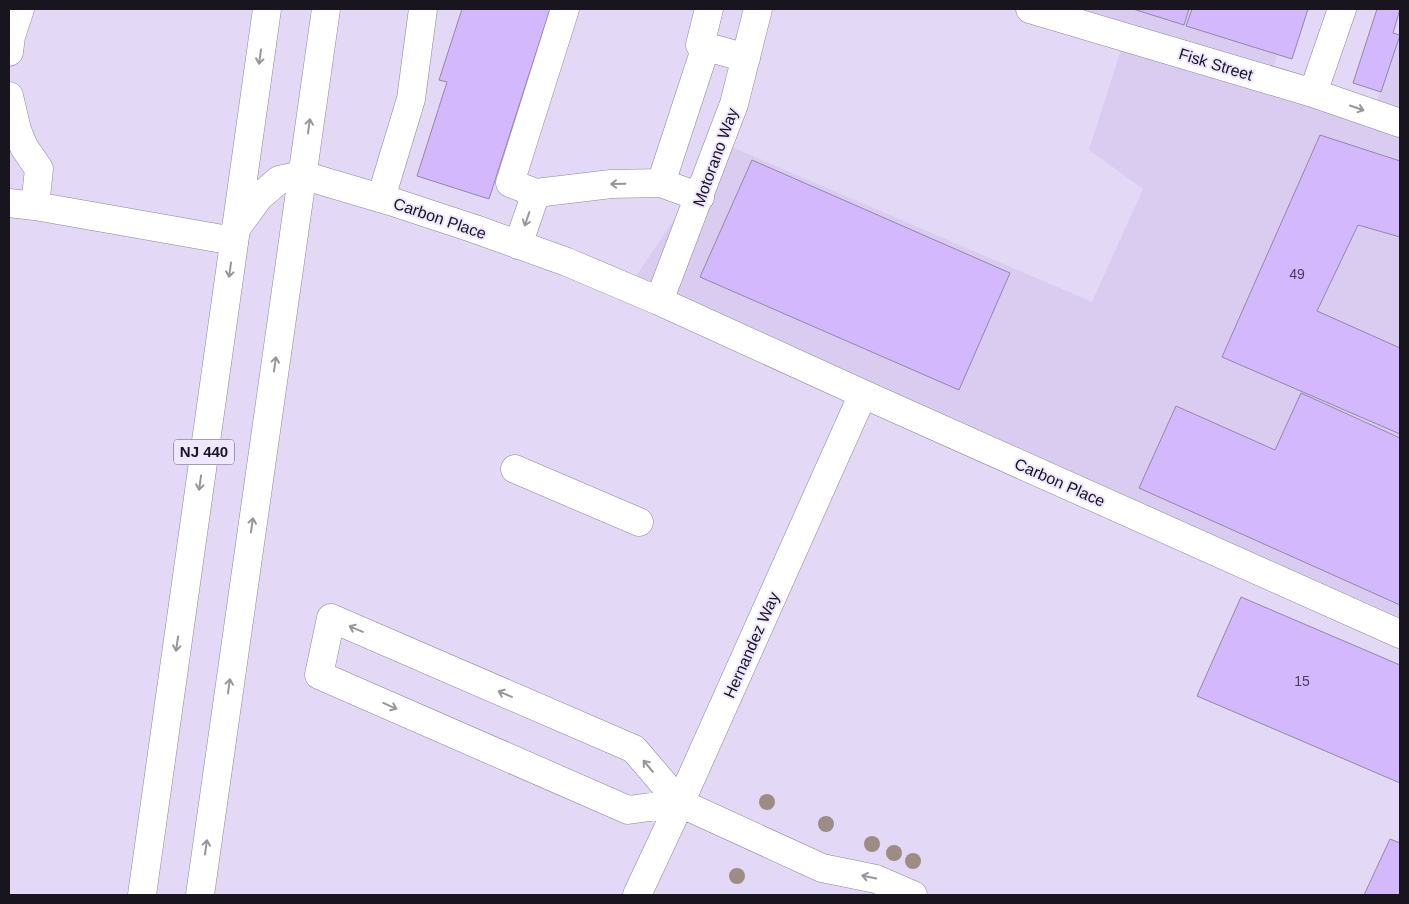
<svg xmlns="http://www.w3.org/2000/svg" width="1409" height="904" font-family="Helvetica,sans-serif">
  <style>
    .built { fill: #d9ccf0 }
    .building { fill: #d3b8fe; stroke: #9288a3 }
    .lines { fill: none; stroke-linecap: round; stroke-linejoin: round }
    .minor-casing { stroke: #8e849f; stroke-width: 29 }
    .highway-casing { stroke: #8e849f; stroke-width: 29 }
    .minor { stroke: #fff; stroke-width: 28 }
    .highway { stroke: #fff; stroke-width: 28 }
    .tree { fill: #9d8c84 }
    .oneway { stroke: #98969a }
    .labels { text-anchor: middle; stroke-width: 4; stroke-linejoin: round; paint-order: stroke }
    .number-label { font-size: 14px; fill: #483e57 }
    .shield { fill: #efe7ff; stroke: #595462; stroke-width: 1 }
    .shield-label { font-size: 15px; font-weight: bold; fill: #19151f }
    .street-label { font-size: 16px; fill: #19151f; stroke: #efe7ff }
  </style>
  <rect width="100%" height="100%" fill="#e3d8f6"/>
  <path class="built" d="M 1049,9 L 1293,9 L 1267,85 L 1371,119 L 1400,33 L 1400,617 L 632,282 L 725,144 L 1092,302 L 1143,189 L 1089,150 L 1126,34 Z"/>
  <path class="building" d="M 462,9 L 550,9 L 489,199 L 417,176 L 447,82 L 439,80 Z
    M 1133,9 L 1189,9 L 1184,25 Z
    M 1192,9 L 1308,9 L 1292,59 L 1186,26 Z
    M 1377,9 L 1400,9 L 1393,33 L 1400,35 L 1381,92 L 1353,83 Z
    M 1320,135 L 1400,161 L 1400,237 L 1358,225 L 1317,311 L 1400,348 L 1400,434 L 1222,357 Z
    M 752,160 L 1010,273 L 959,390 L 700,277 Z
    M 1301,393 L 1400,438 L 1400,605 L 1139,488 L 1176,406 L 1275,450 Z
    M 1241,597 L 1400,665 L 1400,783 L 1197,696 Z
    M 1390,839 L 1400,843 L 1400,895 L 1364,895 Z"/>
  <g class="lines">
    <defs>
      <path id="minor" d="M 565,9 L 510,183 L 536,193 L 611,184 L 661,183 L 700,197
        M 709,9 L 700,45 L 746,58
        M 1030,9 L 1313,93 L 1400,123
        M 9,52 L 11,36 L 20,9
        M 1313,93 L 1342,9
        M 9,96 L 17,130 L 24,147 L 39,169 L 35,206
        M 661,183 L 706,46
        M 381,198 L 411,99 L 423,9
        M 9,203 L 35,206 L 234,241
        M 235,230 L 259,197 L 279,180 L 302,175 L 390,201 L 475,229 L 567,262 L 659,301 L 863,394 L 1400,634
        M 518,245 L 536,193
        M 659,301 L 734,104 L 758,9
        M 515,469 L 639,522
        M 680,803 L 628,810 L 319,675 L 331,618 L 634,749 L 680,803 L 822,868 L 876,879 L 913,895
        M 637,895 L 680,803 L 863,394"/>
      <path id="highway" d="M 142,895 L 267,9
        M 200,895 L 326,9"/>
    </defs>
    <use href="#minor" class="minor-casing"/>
    <use href="#highway" class="highway-casing"/>
    <use href="#minor" class="minor"/>
    <use href="#highway" class="highway"/>
  </g>
  <g class="tree">
    <circle cx="767" cy="802" r="8"/>
    <circle cx="826" cy="824" r="8"/>
    <circle cx="872" cy="844" r="8"/>
    <circle cx="894" cy="853" r="8"/>
    <circle cx="913" cy="861" r="8"/>
    <circle cx="737" cy="876" r="8"/>
  </g>
  <defs><path id="oneway-shaft" d="M-6 0H5M1.5-3L5.5 0L1.5 3" fill="none" stroke-width="1.6" stroke-linecap="round" stroke-linejoin="round" transform="scale(1.25)"/></defs>
  <g class="oneway">
    <use href="#oneway-shaft" transform="translate(260 57) rotate(98)"/>
    <use href="#oneway-shaft" transform="translate(1357 108) rotate(19)"/>
    <use href="#oneway-shaft" transform="translate(309 126) rotate(-82)"/>
    <use href="#oneway-shaft" transform="translate(618 184) rotate(179)"/>
    <use href="#oneway-shaft" transform="translate(527 219) rotate(109)"/>
    <use href="#oneway-shaft" transform="translate(230 270) rotate(98)"/>
    <use href="#oneway-shaft" transform="translate(275 364) rotate(-82)"/>
    <use href="#oneway-shaft" transform="translate(200 483) rotate(98)"/>
    <use href="#oneway-shaft" transform="translate(252 525) rotate(-82)"/>
    <use href="#oneway-shaft" transform="translate(356 629) rotate(-157)"/>
    <use href="#oneway-shaft" transform="translate(177 644) rotate(98)"/>
    <use href="#oneway-shaft" transform="translate(229 686) rotate(-82)"/>
    <use href="#oneway-shaft" transform="translate(505 694) rotate(-157)"/>
    <use href="#oneway-shaft" transform="translate(390 706) rotate(24)"/>
    <use href="#oneway-shaft" transform="translate(648 766) rotate(-130)"/>
    <use href="#oneway-shaft" transform="translate(206 847) rotate(-82)"/>
    <use href="#oneway-shaft" transform="translate(869 877) rotate(-168)"/>
  </g>
  <g class="labels">
    <g class="number-label">
      <text x="1297" y="279">49</text>
      <text x="1302" y="686">15</text>
    </g>
    <rect class="shield" x="174" y="439.5" width="60" height="25" rx="4"/>
    <g class="shield-label">
      <text x="204" y="457">NJ 440</text>
    </g>
    <g class="street-label">
      <text transform="translate(1216 64) rotate(17)" y="6">Fisk Street</text>
      <text transform="translate(715 157) rotate(-70)" y="6">Motorano Way</text>
      <text transform="translate(440 218) rotate(19)" y="6">Carbon Place</text>
      <text transform="translate(1060 482) rotate(24)" y="6">Carbon Place</text>
      <text transform="translate(751 645) rotate(-66)" y="6">Hernandez Way</text>
    </g>
  </g>
  <rect width="1409" height="904" fill="none" stroke="#19151f" stroke-width="20"/>
</svg>
